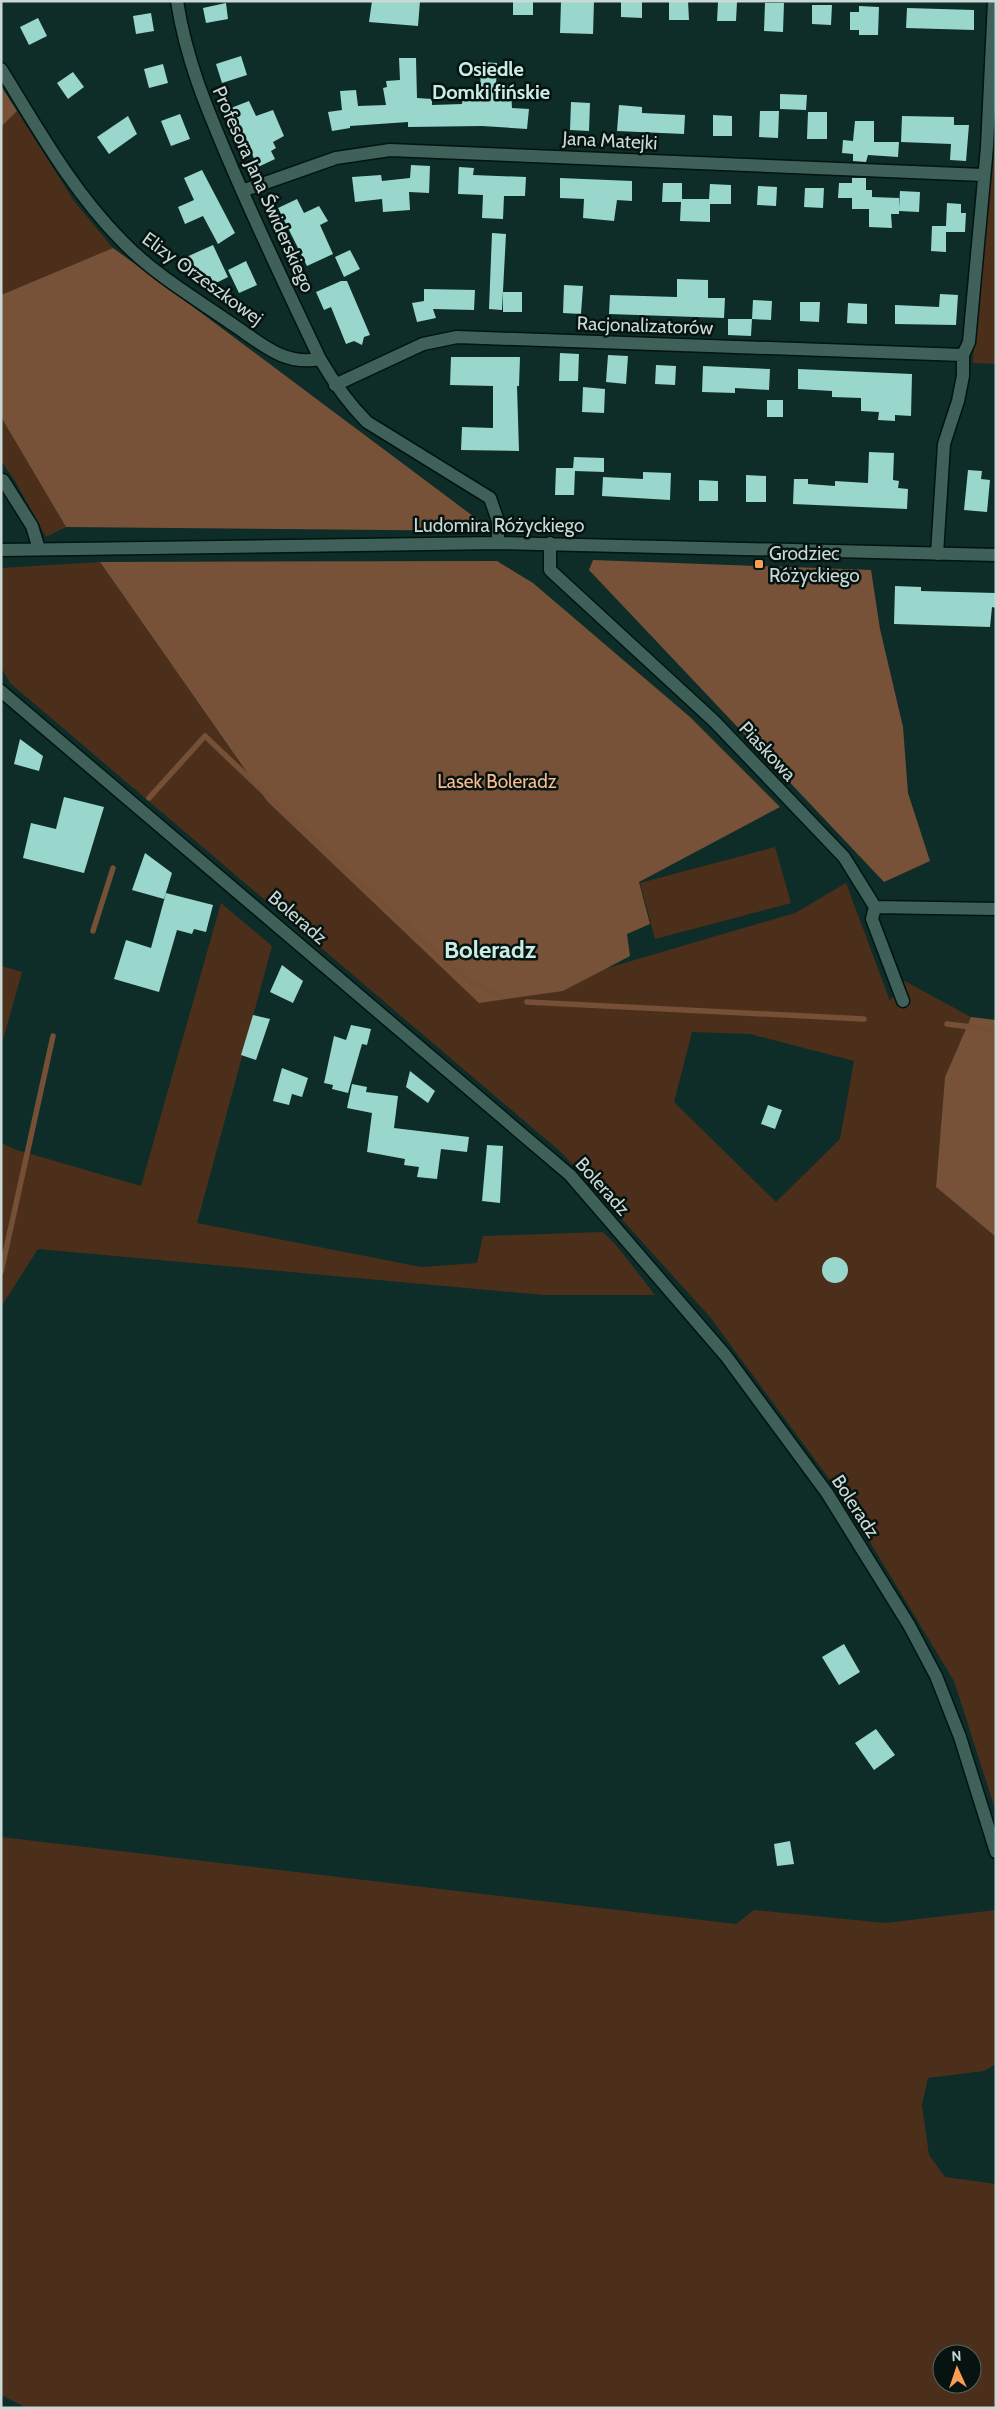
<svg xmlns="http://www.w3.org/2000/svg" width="997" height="2409" font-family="Cabin,sans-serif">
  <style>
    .green { fill: #4c2f1a; fill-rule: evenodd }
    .forest { fill: #785238 }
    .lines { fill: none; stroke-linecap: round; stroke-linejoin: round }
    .stream { stroke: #755036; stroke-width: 5.5 }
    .building { fill: #99d6cb }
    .minor-casing { stroke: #001411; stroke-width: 15 }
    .minor { stroke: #40605a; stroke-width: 12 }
    .poi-dot { fill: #fc9d54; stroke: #061310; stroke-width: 2 }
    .labels { text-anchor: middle; stroke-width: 5; stroke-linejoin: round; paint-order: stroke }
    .street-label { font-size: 19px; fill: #c9dad6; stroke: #061310 }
    .poi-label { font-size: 19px; fill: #c9dad6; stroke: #061310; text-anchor: start }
    .park-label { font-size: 19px; fill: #fabb8f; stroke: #061310 }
    .neighbourhood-label { font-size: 20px; font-weight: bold; fill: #c9ede5; stroke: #061310 }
    .district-label { font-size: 24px; font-weight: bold; fill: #c9ede5; stroke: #061310 }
  </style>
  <rect width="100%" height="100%" fill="#0e2d28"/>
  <path class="green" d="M 991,1 L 996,1 L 996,364 L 973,363 Z
    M 17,111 L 74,201 L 113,248 L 1,295 L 1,127 Z
    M 1,417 L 66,527 L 46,537 L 14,479 L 1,461 Z
    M 100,562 L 267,801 L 563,991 L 604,969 L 795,913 L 846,883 L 890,1001 L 903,980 L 971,1017 L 945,1077 L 936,1187 L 996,1237 L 996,1812 L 954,1681 L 844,1499 L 710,1317 L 562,1153 L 10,683 L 1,667 L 1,568 ZM 692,1032 L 750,1034 L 854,1061 L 840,1139 L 776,1202 L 674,1102 Z
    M 775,847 L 791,903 L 655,939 L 640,883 Z
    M 221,903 L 272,946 L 197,1223 L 421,1267 L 477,1263 L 483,1236 L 603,1232 L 616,1245 L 655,1295 L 544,1295 L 38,1249 L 1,1307 L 1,1143 L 17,1150 L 141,1186 Z
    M 1,966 L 22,972 L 1,1047 Z
    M 1,1837 L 736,1924 L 754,1910 L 885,1923 L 996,1910 L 996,2064 L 984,2071 L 928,2078 L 922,2105 L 929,2155 L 945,2177 L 996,2184 L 996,2408 L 27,2408 L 1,2395 ZM 942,2354 L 972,2354 L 972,2384 L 942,2384 Z"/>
  <path class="forest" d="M 1,86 L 17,111 L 1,127 Z
    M 113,248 L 164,285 L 493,531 L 66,527 L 1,417 L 1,295 Z
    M 593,560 L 871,570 L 880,629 L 903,727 L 908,793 L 930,861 L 884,882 L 589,570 Z
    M 497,561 L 533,583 L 690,717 L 780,807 L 639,882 L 650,924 L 627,934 L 630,956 L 563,991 L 479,1003 L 267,801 L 100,562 Z
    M 971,1017 L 996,1020 L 996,1237 L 936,1187 L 945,1077 Z"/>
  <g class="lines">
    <path class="stream" d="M 149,798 L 205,736 L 350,874 L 469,982 L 501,996
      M 93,931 L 113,868
      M 527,1002 L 864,1019
      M 947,1024 L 996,1030
      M 1,1272 L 53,1036"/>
  </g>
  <path class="building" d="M 372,1 L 420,1 L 418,26 L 369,22 Z
    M 513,1 L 533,1 L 533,15 L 513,15 Z
    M 561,1 L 594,1 L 593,34 L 560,33 Z
    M 621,1 L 642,1 L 642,18 L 621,17 Z
    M 669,1 L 688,1 L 689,20 L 669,20 Z
    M 718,2 L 737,2 L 736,21 L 717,21 Z
    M 226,3 L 228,19 L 206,23 L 203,8 Z
    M 765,3 L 784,3 L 783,32 L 764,31 Z
    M 812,5 L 832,5 L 831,25 L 812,24 Z
    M 859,6 L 879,7 L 878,35 L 859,35 L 859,30 L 850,30 L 850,12 L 859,12 Z
    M 907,8 L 974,10 L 974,30 L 906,28 Z
    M 151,13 L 154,31 L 136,34 L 133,16 Z
    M 38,18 L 47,36 L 29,45 L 20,27 Z
    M 241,56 L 247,75 L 222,83 L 216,64 Z
    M 399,58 L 416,58 L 417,98 L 432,99 L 432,105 L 462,104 L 463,95 L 480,95 L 481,62 L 497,63 L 496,85 L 508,85 L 508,90 L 511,90 L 512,108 L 529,109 L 527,129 L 482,126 L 408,127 L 408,122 L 350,126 L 350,128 L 332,131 L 328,112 L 342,110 L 340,91 L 356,90 L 358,106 L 386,105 L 383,88 L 387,87 L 386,81 L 400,80 Z
    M 163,64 L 168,83 L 149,88 L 144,69 Z
    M 73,72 L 84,87 L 68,99 L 57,83 Z
    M 780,94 L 807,95 L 806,110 L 780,109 Z
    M 249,101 L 256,116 L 273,110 L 284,136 L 273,142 L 276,148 L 271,151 L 275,159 L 258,167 L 231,108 Z
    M 571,102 L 590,103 L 589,131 L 570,130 Z
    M 619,105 L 642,107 L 642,113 L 685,115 L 684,134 L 617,131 Z
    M 760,111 L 779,111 L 778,138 L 759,137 Z
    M 808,112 L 827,112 L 827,139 L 807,139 Z
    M 180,114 L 190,139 L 171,146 L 161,121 Z
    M 713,115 L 732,116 L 732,136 L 713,136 Z
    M 128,116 L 137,134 L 109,154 L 97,137 Z
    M 902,116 L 954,117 L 954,125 L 969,125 L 966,161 L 950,160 L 951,144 L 901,142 Z
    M 855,121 L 874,121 L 874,142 L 899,142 L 898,157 L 868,155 L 866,162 L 853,161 L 853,154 L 842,153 L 843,140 L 853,141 Z
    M 411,165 L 430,166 L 429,193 L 409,192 L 410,210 L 383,212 L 382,199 L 355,202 L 352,177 L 381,175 L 382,181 L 410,178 Z
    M 459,167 L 474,168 L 473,175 L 526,177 L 525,196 L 504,196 L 503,219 L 482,218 L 483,195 L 458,194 Z
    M 202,170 L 235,233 L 218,244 L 203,216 L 185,224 L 178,207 L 194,200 L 184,178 Z
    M 560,178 L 632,181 L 632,201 L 617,200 L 614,221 L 583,218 L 584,199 L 560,198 Z
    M 852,178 L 866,178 L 866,190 L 872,190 L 872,197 L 899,198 L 899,208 L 900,191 L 920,192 L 919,212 L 899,211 L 899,214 L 891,214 L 892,228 L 869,227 L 869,209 L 852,209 L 852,198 L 838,198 L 839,183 L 852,183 Z
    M 663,183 L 682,183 L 682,199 L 709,199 L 710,184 L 731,185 L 731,204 L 710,204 L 710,222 L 680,221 L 681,202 L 662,202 Z
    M 758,186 L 777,187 L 776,206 L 757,205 Z
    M 805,188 L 824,188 L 823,208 L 804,207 Z
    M 297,199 L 304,213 L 319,206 L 328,221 L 320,225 L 333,254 L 307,266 L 278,208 Z
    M 947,203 L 961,204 L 961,213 L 966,213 L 965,232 L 946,232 L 946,252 L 931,251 L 932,226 L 946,226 Z
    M 492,233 L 506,234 L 502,310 L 489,309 Z
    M 213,245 L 228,277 L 214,284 L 210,276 L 198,282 L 194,274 L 190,276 L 182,259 Z
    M 350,250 L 360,269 L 344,277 L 335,257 Z
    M 246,261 L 257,285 L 239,293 L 228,270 Z
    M 677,279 L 708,280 L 708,298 L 725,298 L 724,318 L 609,314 L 610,295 L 677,297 Z
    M 341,281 L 347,281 L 370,335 L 364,337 L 362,345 L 354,341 L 346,344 L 331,307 L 324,310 L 316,292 Z
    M 564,285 L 583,286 L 581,314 L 563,313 Z
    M 424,289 L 475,290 L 474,310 L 433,309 L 436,318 L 417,322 L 412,303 L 424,301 Z
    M 503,292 L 522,292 L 522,312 L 503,312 Z
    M 940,294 L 958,295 L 956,325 L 895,324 L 895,305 L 939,307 Z
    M 753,300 L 772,301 L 771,320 L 752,319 L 751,336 L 728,335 L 728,319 L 752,319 Z
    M 800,302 L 820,302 L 819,322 L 800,321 Z
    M 848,303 L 867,304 L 867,324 L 847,323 Z
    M 560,353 L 579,354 L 578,381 L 559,381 Z
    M 608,355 L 628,356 L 626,384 L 606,382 Z
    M 451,357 L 520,357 L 519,386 L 517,386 L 519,451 L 461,450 L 462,427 L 493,428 L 493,386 L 450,385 Z
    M 656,365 L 676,366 L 675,385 L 655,384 Z
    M 703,366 L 770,369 L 769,390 L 735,388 L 735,393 L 702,392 Z
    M 798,369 L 912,374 L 911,416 L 895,415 L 895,421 L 878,420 L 879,412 L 861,411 L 861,398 L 832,397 L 832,391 L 798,389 Z
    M 583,387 L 605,389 L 604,413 L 582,412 Z
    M 767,400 L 783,400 L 783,417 L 767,417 Z
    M 869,452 L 894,453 L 893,480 L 899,481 L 898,488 L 908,489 L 907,509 L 793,504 L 794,479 L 808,479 L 808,484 L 835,486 L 835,481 L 868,483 Z
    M 574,457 L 604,458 L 604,472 L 575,471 L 574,495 L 555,495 L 556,468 L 573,468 Z
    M 968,470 L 982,471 L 981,479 L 990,480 L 987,512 L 964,510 Z
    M 643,472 L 671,473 L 670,500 L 602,496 L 603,477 L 643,479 Z
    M 746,475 L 766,476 L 766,502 L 746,502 Z
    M 699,480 L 718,481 L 718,501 L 699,501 Z
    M 895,586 L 921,587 L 921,591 L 996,593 L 996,608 L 992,607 L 990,627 L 894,624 Z
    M 20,739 L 43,756 L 39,771 L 14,764 Z
    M 64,797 L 104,807 L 84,873 L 23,858 L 31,823 L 56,829 Z
    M 145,853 L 172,873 L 164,899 L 132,890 Z
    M 166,893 L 213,905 L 206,932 L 194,929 L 192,934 L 177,930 L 159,992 L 114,979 L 126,940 L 151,948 Z
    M 282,965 L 303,981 L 293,1003 L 270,992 Z
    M 253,1015 L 270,1019 L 256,1060 L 241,1055 Z
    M 351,1025 L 371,1029 L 367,1045 L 362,1044 L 348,1093 L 332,1089 L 333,1085 L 324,1083 L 334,1036 L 346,1040 Z
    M 282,1068 L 308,1078 L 302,1097 L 292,1094 L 289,1105 L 273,1101 Z
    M 410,1071 L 435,1091 L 428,1103 L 406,1087 Z
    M 352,1084 L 367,1087 L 366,1092 L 398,1096 L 394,1128 L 469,1137 L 467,1152 L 441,1149 L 437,1179 L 417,1177 L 419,1167 L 404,1165 L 405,1159 L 367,1152 L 372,1113 L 347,1108 Z
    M 768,1105 L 782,1110 L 775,1129 L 761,1124 Z
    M 487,1145 L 503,1146 L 500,1203 L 482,1201 Z
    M822 1270a13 13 0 1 1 26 0a13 13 0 1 1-26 0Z
    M 844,1644 L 860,1672 L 839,1685 L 822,1657 Z
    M 876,1729 L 895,1755 L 874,1770 L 855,1743 Z
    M 790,1841 L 794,1864 L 777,1866 L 774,1844 Z"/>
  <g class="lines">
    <defs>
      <path id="minor" d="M 177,1 C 186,60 207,109 230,163 C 258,229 289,294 320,359 C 334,383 348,403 367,422 L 490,498 L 498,521 L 498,543
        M 1,69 C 38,129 73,192 123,242 C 155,275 195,298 232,324 C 261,343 283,366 320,359
        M 242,191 L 336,158 L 390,150 L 983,175
        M 335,385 L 423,344 L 457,337 L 963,355
        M 3,480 L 32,526 L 39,549
        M 550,543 L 550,570 L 714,721 L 844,857 L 875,907
        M 1,550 L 498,543 L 996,555
        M 937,554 L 944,444 L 958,401 L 963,376 L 963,355 L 969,342 L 987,147 L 994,1
        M 1,691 L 570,1175 L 726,1356 L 827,1493 L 909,1625 L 936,1676 L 960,1737 L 996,1852
        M 875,907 L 996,909
        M 875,907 L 872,919 L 903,1001"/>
    </defs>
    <use href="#minor" class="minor-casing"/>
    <use href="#minor" class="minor"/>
  </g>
  <rect class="poi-dot" x="754" y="559" width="10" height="10" rx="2.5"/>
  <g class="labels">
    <g class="street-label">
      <text transform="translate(610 140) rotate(3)" y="7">Jana Matejki</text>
      <text transform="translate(264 189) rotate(66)" y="7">Profesora Jana Świderskiego</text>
      <text transform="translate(203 278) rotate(36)" y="7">Elizy Orzeszkowej</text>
      <text transform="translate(645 325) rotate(2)" y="7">Racjonalizatorów</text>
      <text x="499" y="532">Ludomira Różyckiego</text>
      <text transform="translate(768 751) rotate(47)" y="7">Piaskowa</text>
      <text transform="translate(298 917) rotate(41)" y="7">Boleradz</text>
      <text transform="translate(603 1186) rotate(48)" y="7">Boleradz</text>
      <text transform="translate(856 1506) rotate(57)" y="7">Boleradz</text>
    </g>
    <g class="poi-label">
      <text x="769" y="560">Grodziec<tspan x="769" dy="22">Różyckiego</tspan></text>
    </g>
    <g class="park-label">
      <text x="497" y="788">Lasek Boleradz</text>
    </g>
    <g class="neighbourhood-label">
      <text x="491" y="76">Osiedle<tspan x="491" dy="23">Domki fińskie</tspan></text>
    </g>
    <g class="district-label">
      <text x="490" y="958">Boleradz</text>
    </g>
  </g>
  <rect width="997" height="2409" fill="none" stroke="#c9dad6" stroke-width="5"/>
  <g transform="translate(957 2369) rotate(357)"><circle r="24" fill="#061310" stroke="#54635f"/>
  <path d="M0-4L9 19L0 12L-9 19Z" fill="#fc9d54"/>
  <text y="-8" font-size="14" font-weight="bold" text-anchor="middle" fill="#c9dad6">N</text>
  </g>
</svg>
